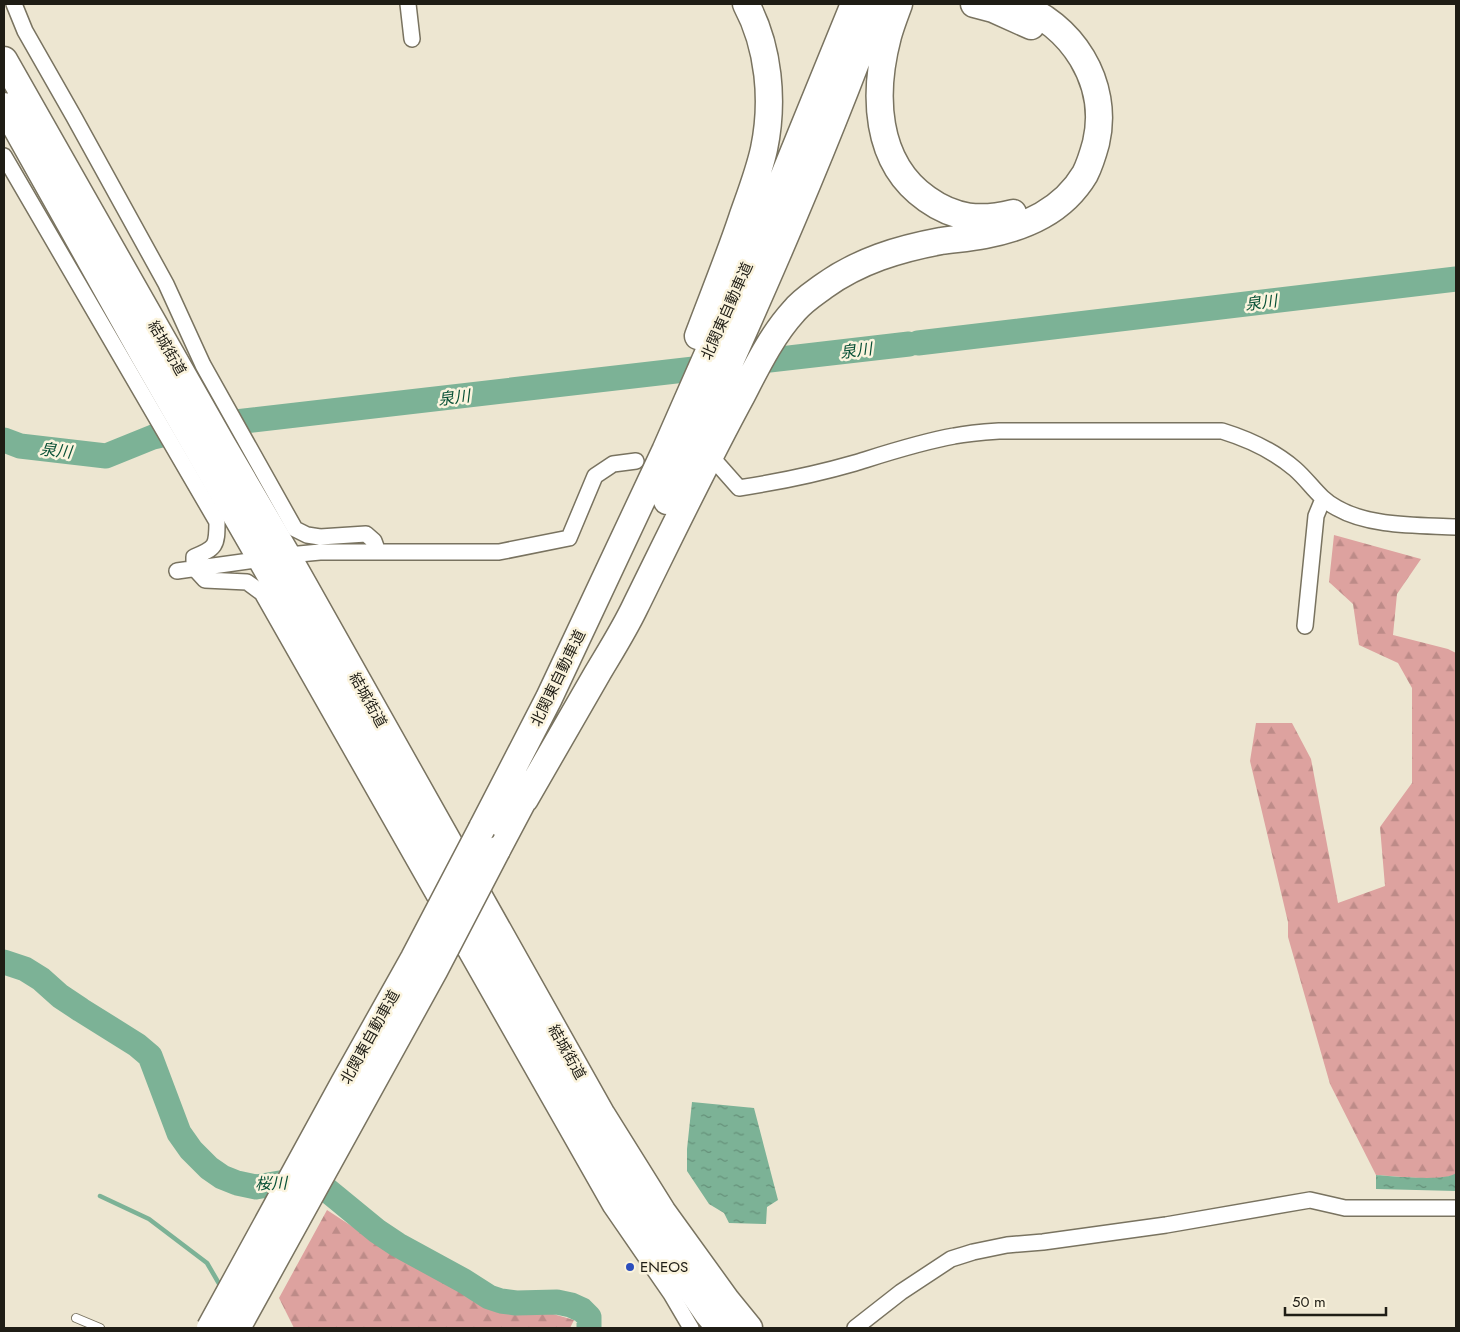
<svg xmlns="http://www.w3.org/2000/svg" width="1460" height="1332" font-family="Jost,'Noto Sans JP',sans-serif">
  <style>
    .forest { fill: url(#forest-firs) }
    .water { fill: url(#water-ripples) }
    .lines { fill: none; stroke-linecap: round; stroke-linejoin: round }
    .stream { stroke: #7cb296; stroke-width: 4.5 }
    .river { stroke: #7cb296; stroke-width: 25 }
    .lane-casing { stroke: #797360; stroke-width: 10 }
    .street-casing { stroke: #797360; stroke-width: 18 }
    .highway-casing { stroke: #797360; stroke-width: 29 }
    .lane { stroke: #fff; stroke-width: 8 }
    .street { stroke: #fff; stroke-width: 15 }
    .highway { stroke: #fff; stroke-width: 26 }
    .highway-bridge-casing { stroke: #797360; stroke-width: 29; stroke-linecap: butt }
    .highway-bridge { stroke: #fff; stroke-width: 26 }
    .poi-dot { fill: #2c4ebd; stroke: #fbf4de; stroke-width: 2 }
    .labels { text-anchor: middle; stroke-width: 5; stroke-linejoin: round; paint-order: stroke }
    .street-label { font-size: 15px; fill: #1f1d15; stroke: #fbf4de }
    .poi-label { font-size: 15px; fill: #1f1d15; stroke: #fbf4de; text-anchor: start }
    .water-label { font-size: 16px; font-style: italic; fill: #075035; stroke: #fbf4de }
  </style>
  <defs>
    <pattern id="forest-firs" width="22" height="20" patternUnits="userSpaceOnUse" patternTransform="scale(1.25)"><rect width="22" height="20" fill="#dda29f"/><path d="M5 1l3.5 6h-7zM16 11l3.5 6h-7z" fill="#bd8b88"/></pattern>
    <pattern id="water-ripples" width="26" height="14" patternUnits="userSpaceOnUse" patternTransform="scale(1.25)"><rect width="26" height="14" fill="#7cb296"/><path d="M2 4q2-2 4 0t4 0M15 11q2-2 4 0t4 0" fill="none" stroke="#659079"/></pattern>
  </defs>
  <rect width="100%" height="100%" fill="#ede6d1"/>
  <path class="forest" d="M 1334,535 L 1421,559 L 1397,594 L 1393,635 L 1448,649 L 1456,653 L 1456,1174 C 1443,1182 1393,1176 1376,1175 L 1330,1084 L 1288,937 L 1288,922 L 1250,761 L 1256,723 L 1292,723 L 1311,759 L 1338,903 L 1385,886 L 1380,827 L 1412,783 L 1412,688 L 1398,663 L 1359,645 L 1353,604 L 1329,582 Z
    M 327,1210 L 416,1268 L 509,1313 L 553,1314 L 574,1320 L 570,1328 L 294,1328 L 279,1298 Z"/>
  <path class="water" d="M 692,1102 L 754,1108 L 778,1200 L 767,1207 L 766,1224 L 729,1223 L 724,1213 L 709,1204 L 687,1171 L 687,1149 Z
    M 1456,1173 L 1456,1191 L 1376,1189 L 1376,1175 C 1392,1176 1446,1182 1456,1173 Z"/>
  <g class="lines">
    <path class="stream" d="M 100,1196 L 149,1219 L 207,1263 L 221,1287"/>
    <path class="river" d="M 918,343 L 1456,279
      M 4,440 L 20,446 L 106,456 L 153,437 L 201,426 L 909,344
      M 4,962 L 25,969 L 41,979 L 60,996 L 81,1010 L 137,1045 L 150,1056 L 179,1133 L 191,1150 L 209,1168 L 222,1177 L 237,1183 L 256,1187 L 303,1179 L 311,1181 L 327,1190 L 377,1231 L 398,1245 L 464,1281 L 489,1297 L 501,1301 L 516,1303 L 557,1302 L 571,1305 L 582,1310 L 589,1317 L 589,1328"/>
    <defs>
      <path id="lane" d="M 76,1318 L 100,1328"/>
      <path id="street" d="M 14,4 L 25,31 L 74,117 L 166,284 L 203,365 L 295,529 L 307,535 L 320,537 L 366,534 L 374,541 L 378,552
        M 408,4 L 412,39
        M 4,156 L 217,522 C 217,546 216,548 194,557 L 194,568 L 205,580 L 247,582 L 262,593 L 611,1207 L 671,1294 L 691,1328
        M 716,462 L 739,488 C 778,482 817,474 855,463 C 887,453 920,442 954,436 C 969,433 984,432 999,431 L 1222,431 C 1248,439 1274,451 1295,469 C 1310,482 1319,499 1337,508 C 1370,527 1419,525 1456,527
        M 177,571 L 299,554 L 320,552 L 499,552 L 569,538 L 595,476 L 613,464 L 636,461
        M 1305,626 L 1316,516 L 1323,499
        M 855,1328 L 901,1292 L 951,1259 L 973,1252 L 1007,1245 L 1043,1242 L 1166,1225 L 1310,1200 L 1345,1208 L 1456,1208"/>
      <path id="highway" d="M 899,4 C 895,15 891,25 888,36 C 873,93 874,162 927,199 C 955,219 981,221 1013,213
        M 974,4 L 993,9 L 1031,26
        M 4,60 L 222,444 L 287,555 L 602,1115 L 662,1211 L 727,1301 L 749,1328
        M 4,106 L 143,354 L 261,559 L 584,1127 L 644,1222 L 708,1314 L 720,1328
        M 698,336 C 713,296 729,257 742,218 C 750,195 759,172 764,149 C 774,101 769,47 746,4
        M 667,501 C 742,337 816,173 878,4
        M 525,799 C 549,757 573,716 597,674 C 610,652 624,630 635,607 C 670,536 704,465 742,395 C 757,366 772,335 794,311 C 802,301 813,294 824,286 C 859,261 898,249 941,241 C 955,239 970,238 985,235 C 1026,227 1063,211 1085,174 C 1090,164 1093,154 1096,143 C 1110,83 1072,23 1015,4
        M 482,828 L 549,698 L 665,451 L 756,244 L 854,4
        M 497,850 L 533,782"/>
    </defs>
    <use href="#lane" class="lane-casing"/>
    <use href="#street" class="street-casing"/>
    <use href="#highway" class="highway-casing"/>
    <use href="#lane" class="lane"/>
    <use href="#street" class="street"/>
    <use href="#highway" class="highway"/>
    <defs>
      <path id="highway-bridge" d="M 210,1328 L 344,1083 L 414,958 L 482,828
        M 237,1328 L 434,971 L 497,850"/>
    </defs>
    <use href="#highway-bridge" class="highway-bridge-casing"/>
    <use href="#highway-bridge" class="highway-bridge"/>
  </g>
  <circle class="poi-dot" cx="630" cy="1267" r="5"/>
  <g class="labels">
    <g class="street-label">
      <text transform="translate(727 311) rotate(-66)" y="5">北関東自動車道</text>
      <text transform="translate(167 348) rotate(60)" y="5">結城街道</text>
      <text transform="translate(558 678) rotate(-64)" y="5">北関東自動車道</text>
      <text transform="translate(368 700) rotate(61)" y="5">結城街道</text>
      <text transform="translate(370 1037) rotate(-61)" y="5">北関東自動車道</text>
      <text transform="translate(567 1052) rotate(61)" y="5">結城街道</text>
    </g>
    <g class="poi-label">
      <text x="640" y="1272">ENEOS</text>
    </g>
    <g class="water-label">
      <text transform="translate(1261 302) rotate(-7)" y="6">泉川</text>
      <text transform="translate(856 350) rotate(-7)" y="6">泉川</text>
      <text transform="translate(454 397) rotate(-7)" y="6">泉川</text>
      <text transform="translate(56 450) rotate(6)" y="6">泉川</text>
      <text transform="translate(271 1183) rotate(-2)" y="6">桜川</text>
    </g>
  </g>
  <rect width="1460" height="1332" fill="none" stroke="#1f1d15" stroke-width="10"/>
  <path d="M1285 1307v8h101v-8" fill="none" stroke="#1f1d15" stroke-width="2.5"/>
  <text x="1292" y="1307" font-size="15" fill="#1f1d15" stroke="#fbf4de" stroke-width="4" paint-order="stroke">50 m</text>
</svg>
